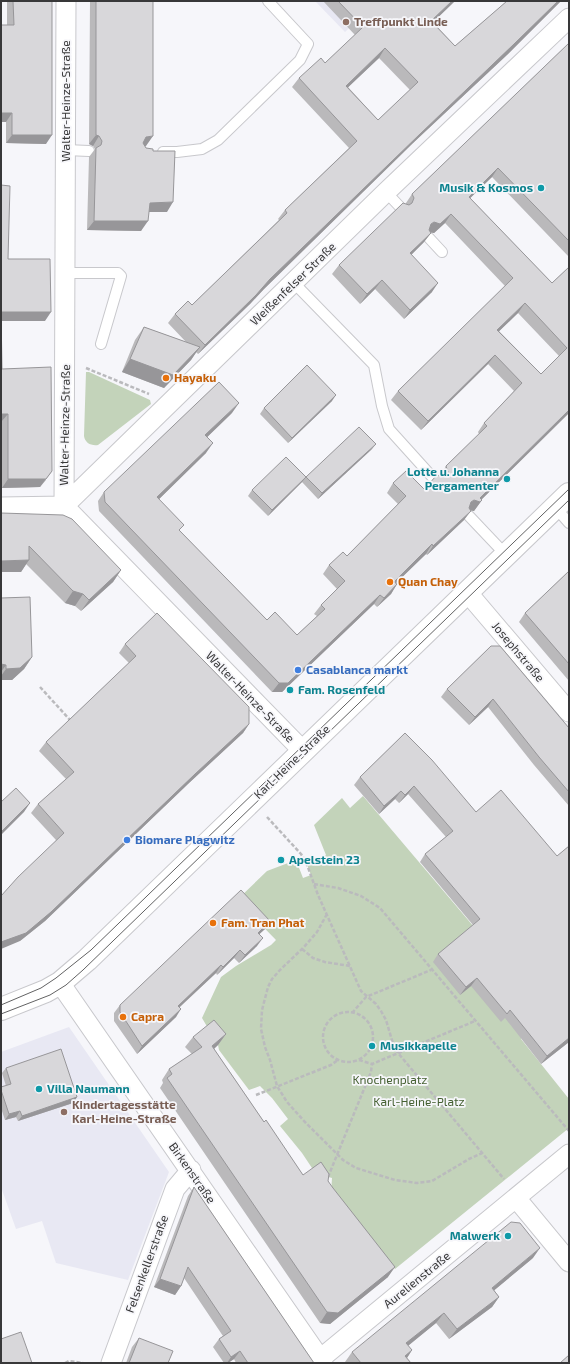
<svg xmlns="http://www.w3.org/2000/svg" width="570" height="1364" font-family="'Exo 2',sans-serif">
  <style>
    .built { fill: #e8e8f3 }
    .green { fill: #c3d3ba }
    .lines { fill: none; stroke-linecap: round; stroke-linejoin: round }
    .service-casing { stroke: #c8c8cc; stroke-width: 12 }
    .minor-casing { stroke: #c8c8cc; stroke-width: 21 }
    .tertiary-casing { stroke: #c8c8cc; stroke-width: 24 }
    .path { stroke: #bababd; stroke-width: 2.5; stroke-dasharray: 4 2; stroke-linecap: butt }
    .service { stroke: #fff; stroke-width: 10 }
    .minor { stroke: #fff; stroke-width: 19 }
    .tertiary { stroke: #fff; stroke-width: 22 }
    .tram { stroke: #626263; stroke-width: 1 }
    .wall { fill: #bab9bb; fill-rule: evenodd }
    .shaded-wall { fill: #979699 }
    .building { fill: #d8d7da; stroke: #979699; fill-rule: evenodd }
    .education-dot { fill: #8d6e63; stroke: #f6f6fa; stroke-width: 1.5 }
    .culture-dot { fill: #0f9aa8; stroke: #f6f6fa; stroke-width: 1.5 }
    .food-dot { fill: #e8710a; stroke: #f6f6fa; stroke-width: 1.5 }
    .shop-dot { fill: #3f7fe0; stroke: #f6f6fa; stroke-width: 1.5 }
    .labels { text-anchor: middle; stroke-width: 3.5; stroke-linejoin: round; paint-order: stroke }
    .education-label { font-size: 12px; font-weight: bold; fill: #785e54; stroke: #f6f6fa; text-anchor: start }
    .street-label { font-size: 12px; fill: #383839; stroke: #f6f6fa }
    .culture-label { font-size: 12px; font-weight: bold; fill: #0d838f; stroke: #f6f6fa; text-anchor: start }
    .food-label { font-size: 12px; font-weight: bold; fill: #c56008; stroke: #f6f6fa; text-anchor: start }
    .shop-label { font-size: 12px; font-weight: bold; fill: #366cbe; stroke: #f6f6fa; text-anchor: start }
    .park-label { font-size: 12px; fill: #456032; stroke: #f6f6fa }
  </style>
  <rect width="100%" height="100%" fill="#f6f6fa"/>
  <path class="built" d="M 315,1 L 377,1 L 345,32 Z
    M 69,1027 L 169,1172 L 128,1280 L 56,1263 L 42,1221 L 16,1229 L 1,1187 L 1,1052 Z"/>
  <path class="green" d="M 86,372 L 89,372 L 150,400 L 151,404 L 98,445 C 91,446 85,443 84,436 Z
    M 363,796 L 474,927 L 475,983 L 522,1004 L 521,1039 L 569,1099 L 569,1128 L 395,1269 L 331,1193 L 332,1178 L 325,1176 L 322,1183 L 302,1153 L 280,1126 L 288,1119 L 272,1098 L 260,1086 L 249,1090 L 219,1050 L 218,1045 L 202,1018 L 221,977 L 236,966 L 271,945 L 276,940 L 237,900 L 267,871 L 296,860 L 303,878 L 311,875 L 306,862 L 326,855 L 314,825 L 342,798 L 350,808 Z"/>
  <g class="lines">
    <defs>
      <path id="service" d="M 66,150 L 89,151
        M 163,152 L 177,152 L 202,149 L 218,140 L 300,60 L 308,44 L 268,1
        M 386,192 L 401,208
        M 429,238 L 442,252
        M 66,273 L 118,273 L 121,276 L 101,344
        M 294,283 L 374,365 L 382,406 L 389,429 L 435,480
        M 555,507 L 569,523
        M 469,516 L 506,555"/>
      <path id="minor" d="M 66,1 L 64,506 L 303,751
        M 1,507 L 64,506 L 386,192 L 569,18
        M 467,592 L 569,712
        M 60,983 L 323,1363
        M 516,1198 L 569,1262
        M 320,1359 L 569,1154
        M 111,1363 L 175,1189 L 191,1170"/>
      <path id="tertiary" d="M 1,1009 L 46,991 L 60,983 L 87,960 L 569,494"/>
    </defs>
    <use href="#service" class="service-casing"/>
    <use href="#minor" class="minor-casing"/>
    <use href="#tertiary" class="tertiary-casing"/>
    <path class="path" d="M 86,368 L 149,394
      M 40,687 L 71,721
      M 267,817 L 301,854 L 306,862 L 318,895 L 361,991 L 376,1004 L 381,1011 L 386,1020 L 394,1047 L 398,1053 L 504,1179
      M 314,884 L 338,888 L 361,896 L 380,908 L 569,1131
      M 327,914 L 317,932 L 304,947 L 280,970 L 272,979 L 268,987 L 262,1010 L 261,1029 L 265,1047 L 270,1060 L 277,1086 L 287,1102 L 304,1121 L 343,1160 L 356,1168 L 395,1180 L 417,1183 L 432,1181 L 469,1159 L 482,1153
      M 302,949 L 313,958 L 325,962 L 350,966
      M323 1037a25 25 0 1 1 50 0a25 25 0 1 1-50 0Z
      M 352,1013 L 366,997 L 431,970
      M 359,1060 L 372,1064 L 475,1021
      M 256,1095 L 331,1065 L 338,1060
      M 328,1177 L 371,1072 L 372,1064
      M 65,1363 L 69,1361 L 83,1363"/>
    <use href="#service" class="service"/>
    <use href="#minor" class="minor"/>
    <use href="#tertiary" class="tertiary"/>
    <path class="tram" d="M 1,1005 L 41,988 L 56,978 L 91,950 L 569,489
      M 1,1014 L 50,995 L 66,985 L 83,970 L 569,500"/>
  </g>
  <path class="wall" d="M 7,1 L 52,1 L 46,144 L 6,143 L 6,122 L 1,122 L 1,25 L 7,25 Z
    M 90,1 L 153,1 L 146,146 L 145,146 L 146,148 L 153,151 L 167,212 L 149,212 L 141,231 L 87,230 L 89,157 L 95,149 L 93,146 L 89,144 Z
    M 323,1 L 455,1 L 433,22 L 455,46 L 507,1 L 561,1 L 508,54 L 413,143 L 264,289 L 250,304 L 198,354 L 196,352 L 191,360 L 164,388 L 122,372 L 135,340 L 144,327 L 186,342 L 168,323 L 175,314 L 192,305 L 279,220 L 278,219 L 285,210 L 349,148 L 292,87 L 299,78 L 325,63 L 355,35 ZM 379,58 L 410,90 L 378,120 L 348,87 Z
    M 569,43 L 569,257 L 492,177 L 470,198 L 552,283 L 569,267 L 569,413 L 481,500 L 482,500 L 474,511 L 470,510 L 464,520 L 427,555 L 426,554 L 406,573 L 396,583 L 397,584 L 391,594 L 377,607 L 374,604 L 282,692 L 272,692 L 99,511 L 98,501 L 104,492 L 232,413 L 207,437 L 206,453 L 159,499 L 180,531 L 267,620 L 297,635 L 317,616 L 314,614 L 321,605 L 337,589 L 323,574 L 329,565 L 347,556 L 398,504 L 387,493 L 393,483 L 424,489 L 440,476 L 446,466 L 479,434 L 478,432 L 484,423 L 514,391 L 488,364 L 421,430 L 391,400 L 398,391 L 505,286 L 445,223 L 434,233 L 430,232 L 431,233 L 424,242 L 411,255 L 432,292 L 404,319 L 375,289 L 360,304 L 332,274 L 339,265 L 406,204 L 406,203 L 412,194 ZM 518,313 L 559,356 L 541,374 L 499,331 Z
    M 1,185 L 8,259 L 45,321 L 2,321 L 2,369 L 46,480 L 40,487 L 2,488 Z
    M 332,401 L 288,443 L 260,414 L 264,408 Z
    M 372,449 L 318,499 L 302,482 L 268,516 L 248,496 L 252,490 L 306,477 Z
    M 1,513 L 121,570 L 113,582 L 81,611 L 75,606 L 65,603 L 26,564 L 21,572 Z
    M 569,571 L 569,681 L 519,622 L 525,613 Z
    M 1,598 L 32,657 L 24,669 L 12,680 L 1,680 Z
    M 125,644 L 249,724 L 243,733 L 189,783 L 45,921 L 20,941 L 56,840 L 31,813 L 38,804 L 66,779 L 39,751 L 46,742 L 129,663 L 119,653 Z
    M 491,646 L 569,728 L 569,806 L 534,765 L 488,707 L 469,725 L 441,697 L 447,689 Z
    M 405,733 L 476,812 L 557,856 L 569,846 L 569,1042 L 541,1064 L 505,1018 L 501,1022 L 471,986 L 460,995 L 433,962 L 438,954 L 473,925 L 420,862 L 425,854 L 446,837 L 408,794 L 399,803 L 395,799 L 379,814 L 354,785 L 360,777 Z
    M 270,921 L 265,929 L 259,934 L 257,946 L 239,963 L 234,958 L 217,975 L 216,973 L 180,1007 L 176,1017 L 137,1054 L 114,1021 L 114,1013 L 120,1005 Z
    M 226,1034 L 218,1045 L 214,1049 L 264,1122 L 303,1175 L 328,1181 L 388,1277 L 330,1324 L 320,1323 L 160,1088 L 163,1083 L 162,1080 L 169,1069 L 192,1054 L 185,1047 L 193,1037 Z
    M 6,1068 L 77,1097 L 73,1103 L 18,1121 L 16,1117 L 5,1120 L 1,1108 L 1,1087 L 6,1086 L 2,1073 Z
    M 194,1187 L 314,1363 L 236,1363 L 234,1359 L 228,1363 L 224,1363 L 213,1347 L 219,1339 L 223,1336 L 184,1278 L 181,1286 L 175,1295 L 154,1287 L 188,1196 Z
    M 533,1258 L 494,1290 L 499,1297 L 492,1307 L 449,1339 L 436,1323 L 408,1346 L 412,1350 L 407,1358 L 411,1363 L 346,1363 L 345,1362 L 352,1352 Z
    M 139,1338 L 168,1363 L 126,1363 L 132,1347 Z"/>
  <path class="shaded-wall" d="M 452,1 L 455,1 L 425,30 L 431,21 Z
    M 558,1 L 561,1 L 508,54 L 413,143 L 264,289 L 250,304 L 198,354 L 205,345 L 270,279 L 420,134 Z
    M 385,48 L 379,58 L 340,95 L 346,86 Z
    M 1,113 L 12,113 L 6,122 L 1,122 Z
    M 12,135 L 52,135 L 46,144 L 6,143 Z
    M 96,135 L 99,136 L 93,146 L 89,144 Z
    M 153,136 L 146,146 L 139,147 L 146,137 Z
    M 498,168 L 492,177 L 462,206 L 469,197 Z
    M 173,202 L 167,212 L 143,212 L 150,203 Z
    M 451,214 L 445,223 L 434,233 L 428,232 L 431,224 Z
    M 94,221 L 148,221 L 141,231 L 87,230 Z
    M 431,233 L 424,242 L 403,263 L 410,253 Z
    M 382,280 L 375,289 L 360,304 L 367,294 Z
    M 438,283 L 432,292 L 404,319 L 410,310 Z
    M 525,303 L 518,313 L 491,339 L 497,330 Z
    M 1,312 L 51,312 L 45,321 L 1,321 Z
    M 200,347 L 191,360 L 164,388 L 122,372 L 130,359 Z
    M 495,355 L 488,364 L 421,430 L 428,421 Z
    M 336,395 L 332,401 L 288,443 L 292,438 Z
    M 239,403 L 232,413 L 199,445 L 205,435 Z
    M 569,410 L 569,413 L 479,502 L 482,500 L 474,511 L 468,510 L 471,502 L 480,498 Z
    M 1,414 L 8,414 L 1,422 Z
    M 213,443 L 206,453 L 151,507 L 157,497 Z
    M 376,444 L 372,449 L 318,499 L 322,493 Z
    M 52,471 L 40,487 L 2,488 L 8,479 Z
    M 306,477 L 302,482 L 268,516 L 272,510 Z
    M 471,511 L 464,520 L 427,555 L 433,546 Z
    M 432,544 L 426,554 L 388,591 L 394,582 Z
    M 29,560 L 21,572 L 1,572 L 1,561 Z
    M 121,570 L 113,582 L 81,611 L 89,600 Z
    M 397,584 L 391,594 L 377,607 L 384,598 Z
    M 73,591 L 83,594 L 75,606 L 65,603 Z
    M 380,595 L 374,604 L 282,692 L 272,692 L 279,683 Z
    M 32,657 L 24,669 L 12,680 L 1,680 L 1,676 L 6,669 Z
    M 1,664 L 6,665 L 1,672 Z
    M 493,699 L 488,707 L 469,725 L 475,717 Z
    M 249,724 L 243,733 L 189,783 L 45,921 L 20,941 L 1,949 L 1,942 L 195,774 Z
    M 414,786 L 408,794 L 399,803 L 405,795 Z
    M 401,791 L 395,799 L 379,814 L 384,806 Z
    M 30,803 L 24,812 L 1,835 L 1,832 Z
    M 270,921 L 265,929 L 252,941 L 258,933 Z
    M 263,938 L 257,946 L 239,963 L 245,955 Z
    M 240,950 L 234,958 L 217,975 L 223,967 Z
    M 221,965 L 216,973 L 172,1014 L 178,1006 Z
    M 477,978 L 471,986 L 460,995 L 466,987 Z
    M 181,1009 L 176,1017 L 137,1054 L 142,1046 Z
    M 226,1034 L 218,1045 L 205,1057 L 212,1046 Z
    M 569,1038 L 569,1042 L 541,1064 L 547,1056 Z
    M 77,1097 L 73,1103 L 18,1121 L 22,1116 Z
    M 20,1111 L 16,1117 L 5,1120 L 9,1114 Z
    M 540,1248 L 533,1258 L 485,1298 L 492,1288 Z
    M 395,1267 L 388,1277 L 330,1324 L 320,1323 L 327,1312 Z
    M 160,1279 L 181,1286 L 175,1295 L 154,1287 Z
    M 499,1297 L 492,1307 L 449,1339 L 457,1329 Z
    M 444,1313 L 436,1323 L 399,1353 L 406,1343 Z
    M 412,1350 L 405,1361 L 405,1356 Z
    M 240,1351 L 234,1359 L 228,1363 L 227,1363 L 231,1357 Z"/>
  <path class="building" d="M 13,1 L 52,1 L 52,135 L 12,135 L 12,113 L 1,113 L 1,25 L 14,25 Z
    M 96,1 L 153,1 L 153,136 L 146,137 L 143,143 L 146,148 L 153,149 L 153,151 L 175,151 L 173,202 L 150,203 L 148,221 L 94,221 L 96,148 L 101,145 L 102,141 L 99,136 L 96,135 Z
    M 338,1 L 452,1 L 431,21 L 455,46 L 507,1 L 558,1 L 514,44 L 420,134 L 270,279 L 256,295 L 205,345 L 175,314 L 188,301 L 192,305 L 287,213 L 285,210 L 357,141 L 299,78 L 321,58 L 325,63 L 363,27 ZM 385,48 L 418,82 L 378,120 L 346,86 Z
    M 569,43 L 569,241 L 498,168 L 469,197 L 552,283 L 569,267 L 569,410 L 480,498 L 482,500 L 480,502 L 474,500 L 471,502 L 469,508 L 471,511 L 433,546 L 432,544 L 394,582 L 397,584 L 384,598 L 380,595 L 288,683 L 279,683 L 105,502 L 104,492 L 219,382 L 239,403 L 205,435 L 213,443 L 157,497 L 184,525 L 179,530 L 267,620 L 275,612 L 297,635 L 325,609 L 321,605 L 345,581 L 329,565 L 343,552 L 347,556 L 406,496 L 393,483 L 406,471 L 424,489 L 437,475 L 442,477 L 446,476 L 448,472 L 446,466 L 487,426 L 484,423 L 522,383 L 495,355 L 428,421 L 398,391 L 513,278 L 451,214 L 440,224 L 434,222 L 431,224 L 429,230 L 431,233 L 410,253 L 438,283 L 410,310 L 382,280 L 367,294 L 339,265 L 403,203 L 409,205 L 412,203 L 414,198 L 412,194 ZM 525,303 L 567,348 L 541,374 L 497,330 Z
    M 1,185 L 10,186 L 8,259 L 50,259 L 51,312 L 1,312 L 2,369 L 51,367 L 52,471 L 46,479 L 8,479 L 8,414 L 1,414 Z
    M 144,327 L 200,347 L 173,375 L 130,359 Z
    M 307,365 L 336,395 L 292,438 L 264,408 Z
    M 359,427 L 376,444 L 322,493 L 306,477 Z
    M 286,457 L 306,477 L 272,510 L 252,490 Z
    M 1,513 L 63,515 L 72,519 L 121,570 L 89,600 L 83,594 L 73,591 L 29,546 L 29,560 L 1,561 Z
    M 569,571 L 569,664 L 525,613 Z
    M 30,597 L 32,657 L 20,668 L 6,669 L 6,665 L 1,664 L 1,598 Z
    M 157,613 L 249,707 L 249,724 L 195,774 L 51,912 L 26,933 L 1,942 L 1,896 L 18,877 L 64,833 L 38,804 L 74,772 L 46,742 L 136,656 L 125,644 Z
    M 491,646 L 500,646 L 569,728 L 569,792 L 539,757 L 493,699 L 475,717 L 447,689 Z
    M 405,733 L 432,760 L 476,812 L 501,790 L 557,856 L 569,846 L 569,1038 L 547,1056 L 510,1010 L 507,1014 L 477,978 L 466,987 L 438,954 L 480,919 L 425,854 L 453,831 L 414,786 L 405,795 L 401,791 L 384,806 L 360,777 Z
    M 16,788 L 30,803 L 1,832 L 1,802 Z
    M 241,890 L 270,921 L 258,933 L 263,938 L 245,955 L 240,950 L 223,967 L 221,965 L 178,1006 L 181,1009 L 142,1046 L 120,1012 L 120,1005 Z
    M 214,1020 L 226,1034 L 212,1046 L 264,1122 L 266,1120 L 303,1175 L 321,1162 L 329,1174 L 328,1181 L 333,1188 L 395,1267 L 338,1313 L 327,1312 L 167,1078 L 172,1074 L 169,1069 L 202,1047 L 193,1037 Z
    M 61,1049 L 77,1097 L 22,1116 L 20,1111 L 9,1114 L 1,1090 L 1,1087 L 11,1084 L 6,1068 Z
    M 194,1187 L 314,1363 L 248,1363 L 240,1351 L 231,1357 L 219,1339 L 231,1331 L 188,1267 L 181,1286 L 160,1279 Z
    M 511,1222 L 520,1223 L 540,1248 L 492,1288 L 499,1297 L 457,1329 L 444,1313 L 406,1343 L 412,1350 L 405,1356 L 411,1363 L 361,1363 L 352,1352 Z
    M 21,1332 L 32,1363 L 1,1363 L 1,1339 Z
    M 139,1338 L 173,1351 L 168,1363 L 129,1363 Z
    M 569,1355 L 569,1363 L 560,1363 Z"/>
  <g class="education-dot">
    <circle cx="346" cy="22" r="4"/>
    <circle cx="64" cy="1112" r="4"/>
  </g>
  <g class="culture-dot">
    <circle cx="541" cy="188" r="4"/>
    <circle cx="507" cy="479" r="4"/>
    <circle cx="290" cy="690" r="4"/>
    <circle cx="281" cy="860" r="4"/>
    <circle cx="372" cy="1046" r="4"/>
    <circle cx="39" cy="1089" r="4"/>
    <circle cx="508" cy="1236" r="4"/>
  </g>
  <g class="food-dot">
    <circle cx="166" cy="378" r="4"/>
    <circle cx="390" cy="582" r="4"/>
    <circle cx="213" cy="923" r="4"/>
    <circle cx="123" cy="1017" r="4"/>
  </g>
  <g class="shop-dot">
    <circle cx="298" cy="670" r="4"/>
    <circle cx="127" cy="840" r="4"/>
  </g>
  <g class="labels">
    <g class="education-label">
      <text x="354" y="26">Treffpunkt Linde</text>
      <text x="72" y="1109">Kindertagesstätte<tspan x="72" dy="14">Karl-Heine-Straße</tspan></text>
    </g>
    <g class="street-label">
      <text transform="translate(66 101) rotate(-90)" y="4">Walter-Heinze-Straße</text>
      <text transform="translate(293 284) rotate(-44)" y="4">Weißenfelser Straße</text>
      <text transform="translate(65 425) rotate(-89)" y="4">Walter-Heinze-Straße</text>
      <text transform="translate(518 652) rotate(50)" y="4">Josephstraße</text>
      <text transform="translate(250 697) rotate(46)" y="4">Walter-Heinze-Straße</text>
      <text transform="translate(292 762) rotate(-44)" y="4">Karl-Heine-Straße</text>
      <text transform="translate(192 1173) rotate(55)" y="4">Birkenstraße</text>
      <text transform="translate(147 1264) rotate(-70)" y="4">Felsenkellerstraße</text>
      <text transform="translate(417 1280) rotate(-39)" y="4">Aurelienstraße</text>
    </g>
    <g class="culture-label">
      <text x="533" y="192" text-anchor="end">Musik &amp; Kosmos</text>
      <text x="499" y="476" text-anchor="end">Lotte u. Johanna<tspan x="499" dy="14">Pergamenter</tspan></text>
      <text x="298" y="694">Fam. Rosenfeld</text>
      <text x="289" y="864">Apelstein 23</text>
      <text x="380" y="1050">Musikkapelle</text>
      <text x="47" y="1093">Villa Naumann</text>
      <text x="500" y="1240" text-anchor="end">Malwerk</text>
    </g>
    <g class="food-label">
      <text x="174" y="382">Hayaku</text>
      <text x="398" y="586">Quan Chay</text>
      <text x="221" y="927">Fam. Tran Phat</text>
      <text x="131" y="1021">Capra</text>
    </g>
    <g class="shop-label">
      <text x="306" y="674">Casablanca markt</text>
      <text x="135" y="844">Biomare Plagwitz</text>
    </g>
    <g class="park-label">
      <text x="390" y="1084">Knochenplatz</text>
      <text x="419" y="1106">Karl-Heine-Platz</text>
    </g>
  </g>
  <rect width="570" height="1364" fill="none" stroke="#383839" stroke-width="4"/>
</svg>
